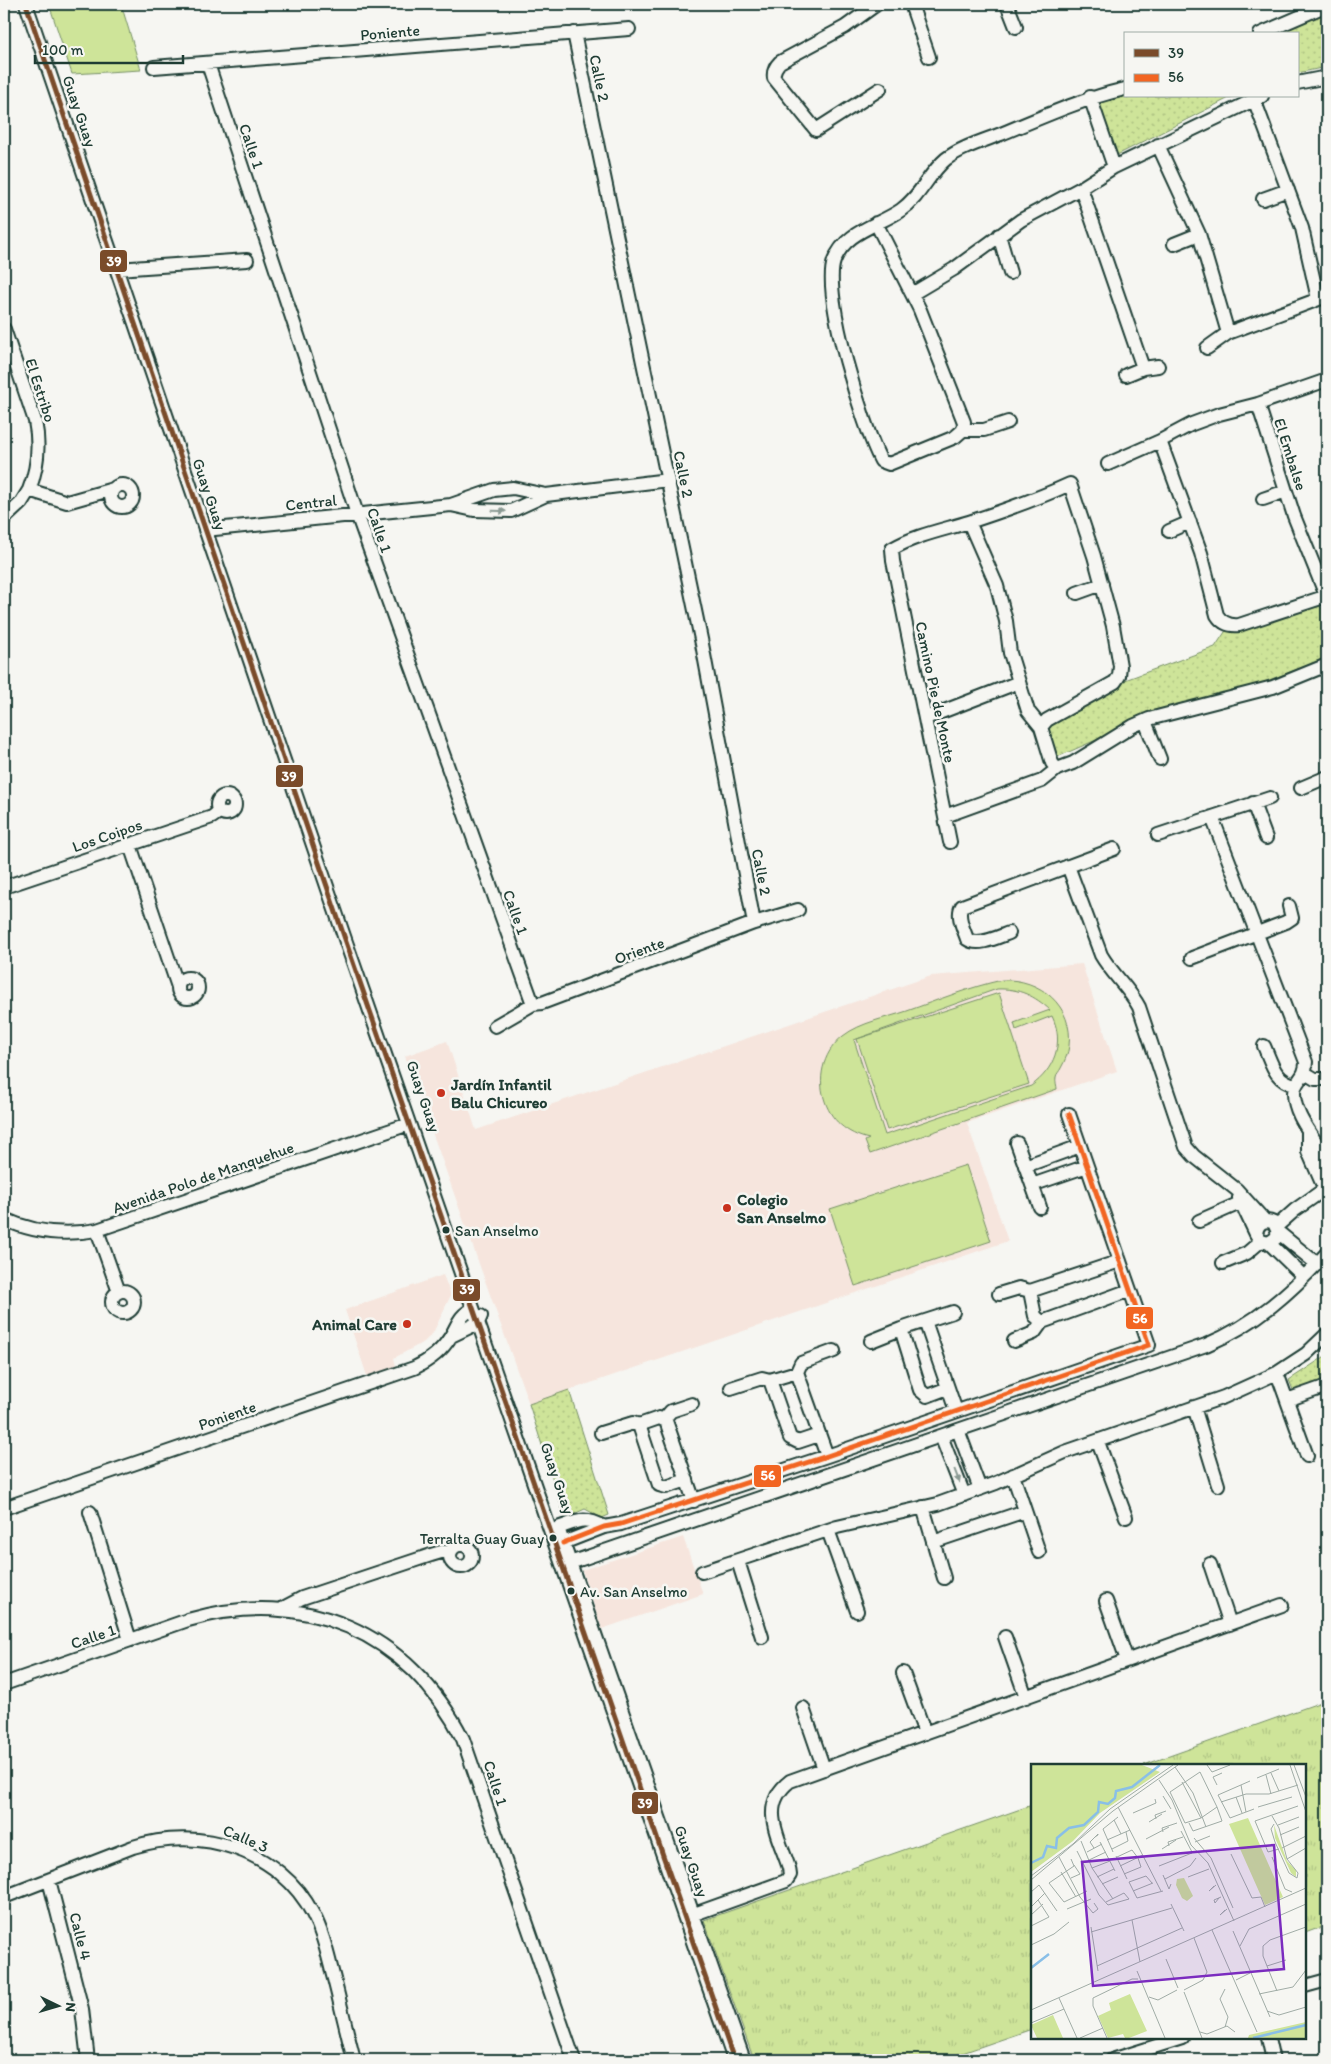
<svg xmlns="http://www.w3.org/2000/svg" width="1331" height="2064" font-family="Itim,sans-serif">
  <style>
    .built { fill: #f6e5dd }
    .grass { fill: url(#grass-tufts); stroke: #769066 }
    .park { fill: url(#park-dots); stroke: #769066 }
    .pitch { fill: #cee499; stroke: #769066; fill-rule: evenodd }
    .lines { fill: none; stroke-linecap: round; stroke-linejoin: round }
    .minor-casing { stroke: #1f3d34; stroke-width: 16 }
    .minor { stroke: #f6f6f2; stroke-width: 12 }
    .bus-1-casing { stroke: #f6f6f2; stroke-width: 9 }
    .bus-2-casing { stroke: #f6f6f2; stroke-width: 9 }
    .bus-1 { stroke: #7a4b2a; stroke-width: 5 }
    .bus-2 { stroke: #f26522; stroke-width: 5 }
    .oneway { fill: #8a9a93 }
    .poi-dot { fill: #c8321e; stroke: #f6f6f2; stroke-width: 2 }
    .bus-dot { fill: #1f3d34; stroke: #f6f6f2; stroke-width: 2 }
    .labels { text-anchor: middle; stroke-width: 5; stroke-linejoin: round; paint-order: stroke }
    .bus-label { font-size: 15px; fill: #1f3d34; stroke: #f6f6f2; text-anchor: start }
    .street-label { font-size: 16px; fill: #1f3d34; stroke: #f6f6f2 }
    .poi-label { font-size: 16px; font-weight: bold; fill: #1f3d34; stroke: #f6f6f2; text-anchor: start }
    .inset-river { fill: none; stroke: #89bfe7; stroke-width: 2.5 }
    .inset-road { fill: none; stroke: #a0aca6; stroke-width: 1 }
    .view { fill: #7b2cbf; fill-opacity: 0.15; stroke: #7b2cbf; stroke-width: 2.5 }
    .inset-edge { fill: none; stroke: #1f3d34; stroke-width: 2.5 }
    .line-badge { stroke: #f6f6f2; stroke-width: 2 }
    .badge-label { font-size: 14px; text-anchor: middle; font-weight: bold; fill: #fff }
  </style>
  <defs>
    <pattern id="grass-tufts" width="24" height="20" patternUnits="userSpaceOnUse" patternTransform="scale(1.25)"><rect width="24" height="20" fill="#cee499"/><path d="M3 7l-1-3M5 7V3M7 7l1-3M15 17l-1-3M17 17v-4M19 17l1-3" fill="none" stroke="#b0c484"/></pattern>
    <pattern id="park-dots" width="8" height="8" patternUnits="userSpaceOnUse" patternTransform="scale(1.25)"><rect width="8" height="8" fill="#cee499"/><path d="M2 2h.1M6 6h.1" fill="none" stroke="#b0c484" stroke-width="1.8" stroke-linecap="round"/></pattern>
  </defs>
  <rect width="100%" height="100%" fill="#f6f6f2"/>
  <filter id="ink" filterUnits="userSpaceOnUse"><feTurbulence type="fractalNoise" baseFrequency=".02" numOctaves="2"/><feDisplacementMap in="SourceGraphic" scale="10" xChannelSelector="R" yChannelSelector="G"/><feConvolveMatrix kernelMatrix="1 2 1 2 8 2 1 2 1" color-interpolation-filters="sRGB"/></filter>
  <g filter="url(#ink)">
    <path class="built" d="M 1082,964 L 1117,1071 L 967,1123 L 1008,1241 L 529,1404 L 405,1056 L 447,1041 L 476,1130 L 931,976 Z
      M 443,1275 L 451,1295 L 433,1333 L 424,1342 L 394,1358 L 396,1366 L 367,1376 L 345,1310 Z
      M 683,1537 L 703,1594 L 602,1629 L 582,1570 Z"/>
    <path class="grass" d="M 1327,1700 L 1327,1925 L 1305,1933 L 1305,1765 L 1144,1765 Z
      M 1032,1805 L 1032,2029 L 942,2060 L 754,2060 L 704,1920 Z"/>
    <path class="park" d="M 1327,12 L 1327,67 L 1297,73 L 1297,34 L 1277,34 Z
      M 1125,94 L 1125,96 L 1233,96 L 1117,155 L 1097,100 Z
      M 1312,604 L 1320,606 L 1327,616 L 1327,658 L 1235,693 L 1129,723 L 1096,740 L 1055,758 L 1044,724 L 1125,680 L 1215,647 L 1227,629 Z
      M 1327,1355 L 1327,1381 L 1294,1392 L 1289,1380 Z
      M 569,1390 L 609,1515 L 602,1518 L 585,1509 L 565,1518 L 529,1404 Z"/>
    <path class="pitch" d="M 49,4 L 121,4 L 141,70 L 72,74 Z
      M 1002,980 C 1040,978 1074,1006 1069,1046 C 1068,1053 1065,1061 1061,1068 C 1060,1071 1056,1074 1056,1077 C 1055,1081 1057,1086 1057,1089 L 870,1154 L 865,1141 L 869,1139 C 847,1134 830,1120 824,1098 C 817,1075 825,1050 843,1036 C 861,1022 887,1018 907,1011 C 938,1000 970,987 1002,980 ZM 997,989 C 1019,988 1035,996 1050,1010 L 1014,1023 L 1016,1030 L 1052,1016 C 1065,1043 1054,1070 1031,1086 L 885,1135 L 854,1040 Z
      M 999,993 L 1029,1084 L 887,1130 L 857,1039 Z
      M 966,1165 L 991,1241 L 855,1286 L 830,1209 Z"/>
    <g class="lines">
      <defs>
        <path id="minor" d="M 26,4 L 346,942 L 734,2060
          M 877,4 L 845,27 L 780,62 C 775,67 773,72 774,78 L 816,130 L 880,89
          M 911,4 L 929,57
          M 1007,4 L 1016,27
          M 574,33 L 702,644 L 754,923
          M 1260,34 L 1327,5
          M 208,64 L 357,514 L 533,1004
          M 154,67 L 629,29
          M 1297,83 L 1327,77
          M 1090,97 L 1114,167
          M 1254,99 L 1302,228 L 1318,299
          M 1158,145 L 1199,234 L 1228,333
          M 1081,188 L 1143,368
          M 1263,199 L 1288,190
          M 876,223 L 920,310 L 964,422 L 963,430 L 955,437 L 889,464 L 881,461 C 863,427 822,295 834,261 C 845,231 878,226 901,210 C 921,196 928,174 946,159 C 962,147 983,141 1001,134 C 1042,117 1082,99 1125,89
          M 999,235 L 1010,273
          M 1174,244 L 1199,234
          M 117,269 L 247,260
          M 912,294 L 954,269 L 1021,220 L 1081,188 L 1114,167 L 1262,96
          M 4,329 L 35,421 C 40,445 38,467 29,490
          M 1207,348 L 1228,333 L 1327,296
          M 1126,375 L 1143,368 L 1158,366
          M 1258,404 L 1294,516 L 1327,598
          M 963,430 L 984,430 L 1008,422
          M 1160,441 L 1201,553 L 1217,615 C 1222,623 1229,626 1239,625 L 1327,596
          M 1108,464 L 1160,441 L 1192,424 L 1219,414 L 1258,404 L 1327,380
          M111 496a11 11 0 1 1 22 0a11 11 0 1 1-22 0Z
          M 1263,499 L 1286,491
          M 451,505 L 474,510 L 511,511 L 546,495
          M 4,519 L 21,503 L 29,490 L 67,502 L 113,489
          M 969,522 L 997,586 L 1006,621 L 1010,653 L 1028,711 L 1041,727 L 1052,763 L 1057,769
          M 205,530 L 451,505 L 494,490 L 513,488 L 546,495 L 668,480
          M 1169,531 L 1190,522
          M 1077,593 L 1102,584
          M 926,718 L 1019,682
          M 1145,721 L 1160,759
          M 1301,788 L 1327,777
          M217 805a9 9 0 1 1 18 0a9 9 0 1 1-18 0Z
          M 1253,803 L 1266,838
          M 945,816 L 1042,781 L 1057,769 L 1073,763 L 1133,726 L 1149,719 L 1273,687 L 1327,665
          M 1212,817 L 1306,1062 C 1306,1079 1294,1080 1294,1093 C 1294,1113 1309,1131 1319,1147 C 1322,1154 1324,1162 1327,1169
          M 1158,835 L 1270,798
          M 950,842 L 893,561 L 892,549 C 916,535 943,530 969,522 C 1003,511 1037,499 1070,484 L 1094,556 L 1113,626 L 1120,666 L 1119,676 L 1115,682 L 1047,720 L 1041,727
          M 130,845 L 178,987
          M 1068,866 L 1101,955 C 1112,974 1129,988 1139,1007 L 1186,1147 L 1194,1156 L 1237,1190 L 1265,1221
          M 4,887 L 212,817 L 219,812
          M 1009,933 C 998,937 978,947 967,939 C 964,930 956,915 962,906 L 1114,849
          M 1192,958 L 1286,922 L 1292,918 L 1289,906
          M178 988a10 10 0 1 1 20 0a10 10 0 1 1-20 0Z
          M 495,1026 L 533,1004 L 542,1003 L 754,923 L 798,910
          M 1264,1046 C 1272,1064 1275,1081 1295,1085
          M 1305,1073 L 1315,1079 L 1327,1079
          M 1308,1132 L 1308,1151 L 1322,1183
          M 1017,1143 L 1040,1207
          M 1025,1166 L 1080,1146
          M 1032,1185 L 1087,1166
          M 1239,1198 L 1256,1234
          M 4,1219 C 34,1233 64,1236 97,1230 L 409,1124
          M 1199,1221 L 1240,1203
          M 1277,1226 L 1295,1210 L 1322,1191
          M 97,1230 L 119,1292
          M 1278,1232 L 1276,1238 L 1269,1243 L 1261,1241 L 1256,1234 C 1257,1224 1264,1218 1274,1223 L 1278,1232 L 1317,1264
          M 1269,1243 L 1304,1277
          M 1223,1263 L 1247,1253 L 1261,1241
          M 1030,1291 L 1035,1316 L 1042,1322
          M112 1302a11 11 0 1 1 22 0a11 11 0 1 1-22 0Z
          M 999,1294 L 1019,1288 L 1030,1291 L 1120,1261
          M 925,1321 L 953,1312
          M 451,1336 L 478,1323 L 481,1316
          M 871,1341 L 901,1329
          M 1014,1341 L 1034,1333 L 1042,1322 L 1130,1290
          M 797,1372 L 801,1363 L 834,1351
          M 1277,1373 L 1307,1456
          M 731,1388 L 762,1378 L 770,1380
          M 948,1388 L 927,1396 L 920,1390 L 901,1329 L 925,1321 L 956,1411
          M 1287,1400 L 1327,1386
          M 1194,1407 L 1218,1485
          M 664,1419 L 671,1411 L 692,1404
          M 958,1430 L 980,1489
          M 601,1433 L 633,1423 L 639,1425
          M 819,1435 L 798,1442 L 790,1438 L 770,1380 L 797,1372 L 827,1456
          M 941,1436 L 964,1495
          M 1098,1442 L 1126,1517
          M 1013,1475 L 1039,1552
          M 687,1480 L 666,1487 L 659,1485 L 639,1425 L 659,1418 L 666,1421 L 694,1501
          M 923,1507 L 944,1578
          M 4,1508 L 414,1368 C 429,1361 442,1351 451,1336 C 458,1325 459,1315 473,1309
          M 90,1512 L 130,1640
          M 558,1528 C 578,1521 585,1516 604,1527
          M 828,1530 L 857,1611
          M 560,1534 L 744,2060
          M 933,1542 L 1025,1511
          M 563,1543 L 604,1527 L 621,1524 L 827,1456 L 1149,1345 L 1069,1114
          M450 1556a11 11 0 1 1 22 0a11 11 0 1 1-22 0Z
          M 738,1561 L 762,1637
          M 1210,1564 L 1230,1624
          M 564,1565 L 1206,1345 C 1256,1324 1291,1292 1327,1253
          M 702,1572 L 837,1527 L 938,1504 L 996,1483 L 1065,1452 L 1224,1397 L 1277,1373 L 1306,1354 L 1327,1334
          M 1106,1601 L 1127,1660
          M 281,1609 L 302,1598 L 431,1555 L 441,1552 L 451,1552
          M 1005,1637 L 1026,1697
          M 903,1673 L 925,1733
          M 4,1684 L 188,1620 C 303,1586 409,1632 463,1739 L 574,2060
          M 803,1708 L 824,1769
          M 49,1880 L 82,2009 L 88,2060
          M 4,1897 L 133,1847 C 200,1825 280,1850 313,1914 C 324,1935 328,1957 334,1979 C 341,2006 347,2033 354,2060
          M 686,1917 L 786,1881 L 790,1875 L 789,1868 C 779,1837 758,1806 790,1781 L 1282,1605
          M 1305,1986 L 1327,1980
          M 1268,2038 L 1273,2060
          M 1112,2060 L 1182,2038"/>
      </defs>
      <use href="#minor" class="minor-casing"/>
      <use href="#minor" class="minor"/>
      <defs>
        <path id="bus-1" d="M 26,4 L 346,942 L 734,2060"/>
        <path id="bus-2" d="M 563,1543 L 604,1527 L 621,1524 L 827,1456 L 1149,1345 L 1069,1114"/>
      </defs>
      <use href="#bus-1" class="bus-1-casing"/>
      <use href="#bus-2" class="bus-2-casing"/>
      <use href="#bus-1" class="bus-1"/>
      <use href="#bus-2" class="bus-2"/>
    </g>
    <defs><path id="oneway-solid" d="M-6-.8H1V-3.2L6.5 0L1 3.2V.8H-6Z" transform="scale(1.25)"/></defs>
    <g class="oneway">
      <use href="#oneway-solid" transform="translate(499 511) rotate(2)"/>
      <use href="#oneway-solid" transform="translate(957 1476) rotate(69)"/>
    </g>
  </g>
  <g class="poi-dot">
    <circle cx="441" cy="1093" r="5"/>
    <circle cx="727" cy="1208" r="5"/>
    <circle cx="407" cy="1324" r="5"/>
  </g>
  <g class="bus-dot">
    <circle cx="446" cy="1230" r="4.5"/>
    <circle cx="553" cy="1538" r="4.5"/>
    <circle cx="571" cy="1591" r="4.5"/>
  </g>
  <g class="labels">
    <g class="bus-label">
      <text x="455" y="1236">San Anselmo</text>
      <text x="544" y="1544" text-anchor="end">Terralta Guay Guay</text>
      <text x="580" y="1597">Av. San Anselmo</text>
    </g>
    <g class="street-label">
      <text transform="translate(390 32) rotate(-5)" y="6">Poniente</text>
      <text transform="translate(600 78) rotate(78)" y="6">Calle 2</text>
      <text transform="translate(80 111) rotate(71)" y="6">Guay Guay</text>
      <text transform="translate(252 146) rotate(71)" y="6">Calle 1</text>
      <text transform="translate(41 390) rotate(72)" y="6">El Estribo</text>
      <text transform="translate(1291 454) rotate(72)" y="6">El Embalse</text>
      <text transform="translate(684 474) rotate(78)" y="6">Calle 2</text>
      <text transform="translate(210 494) rotate(71)" y="6">Guay Guay</text>
      <text transform="translate(311 502) rotate(-6)" y="6">Central</text>
      <text transform="translate(380 530) rotate(71)" y="6">Calle 1</text>
      <text transform="translate(936 692) rotate(78)" y="6">Camino Pie de Monte</text>
      <text transform="translate(107 835) rotate(-19)" y="6">Los Coipos</text>
      <text transform="translate(762 872) rotate(79)" y="6">Calle 2</text>
      <text transform="translate(516 912) rotate(70)" y="6">Calle 1</text>
      <text transform="translate(639 950) rotate(-20)" y="6">Oriente</text>
      <text transform="translate(424 1096) rotate(71)" y="6">Guay Guay</text>
      <text transform="translate(203 1177) rotate(-19)" y="6">Avenida Polo de Manquehue</text>
      <text transform="translate(227 1415) rotate(-19)" y="6">Poniente</text>
      <text transform="translate(558 1478) rotate(71)" y="6">Guay Guay</text>
      <text transform="translate(93 1636) rotate(-19)" y="6">Calle 1</text>
      <text transform="translate(496 1783) rotate(72)" y="6">Calle 1</text>
      <text transform="translate(246 1838) rotate(23)" y="6">Calle 3</text>
      <text transform="translate(692 1861) rotate(71)" y="6">Guay Guay</text>
      <text transform="translate(81 1936) rotate(76)" y="6">Calle 4</text>
    </g>
    <g class="poi-label">
      <text x="451" y="1090">Jardín Infantil<tspan x="451" dy="18">Balu Chicureo</tspan></text>
      <text x="737" y="1205">Colegio<tspan x="737" dy="18">San Anselmo</tspan></text>
      <text x="397" y="1330" text-anchor="end">Animal Care</text>
    </g>
  </g>
  <g transform="translate(1031 1764)">
    <rect width="275" height="275" fill="#f6f6f2"/>
    <path d="M 0,1 L 111,1 L 129,8 L 69,49 L 42,77 L 0,108 ZM 217,54 L 252,133 L 234,141 L 198,60 ZM 99,230 L 116,267 L 98,274 L 94,274 L 92,270 L 77,274 L 67,252 L 80,246 L 78,239 ZM 275,258 L 275,274 L 217,274 L 218,271 Z" fill="#cee499"/>
    <path d="M 243,61 L 256,97 L 265,106 L 265,113 L 260,109 L 244,74 Z" fill="#cee499"/>
    <path d="M 153,114 L 162,132 L 156,137 L 151,134 L 145,121 L 146,115 ZM 98,233 L 113,266 L 95,274 L 80,241 ZM 22,251 L 32,274 L 6,274 L 0,261 Z" fill="#cee499"/>
    <path class="inset-river" d="M 0,99 L 12,93 L 16,82 L 25,84 L 26,74 L 38,64 L 53,61 L 67,48 L 68,38 L 77,40 L 84,34 L 85,27 L 101,23 L 129,1M 0,204 L 18,190M 222,274 L 275,261"/>
    <path class="inset-road" d="M 176,1 L 181,8 L 199,1M 259,1 L 275,48M 263,1 L 275,33M 144,3 L 162,29 L 175,63M 169,8 L 186,43 L 170,54 L 154,59 L 139,28 ZM 240,9 L 248,27M 235,11 L 240,30M 226,14 L 248,5M 128,16 L 141,36 L 160,81 L 177,99 L 203,157M 219,17 L 187,31 L 199,54 L 223,45M 151,18 L 170,54M 186,21 L 182,13 L 191,9M 210,21 L 215,48M 132,32 L 140,45M 205,33 L 211,49M 190,38 L 215,30 L 238,30 L 267,21M 87,43 L 130,127M 227,43 L 261,33M 102,49 L 125,39 L 124,35M 241,52 L 248,64 L 256,95 L 267,109 L 266,114M 125,55 L 124,51 L 135,47M 83,56 L 90,70M 118,58 L 131,50M 158,59 L 162,67 L 191,57 L 186,43M 243,60 L 240,65 L 244,78 L 258,109 L 266,114M 247,61 L 268,53M 150,67 L 161,88M 132,68 L 131,64 L 146,59M 249,71 L 268,63M 163,74 L 180,94 L 202,144M 115,75 L 138,63M 76,76 L 99,66M 50,77 L 61,104 L 82,135M 69,78 L 84,107M 164,78 L 179,72M 138,82 L 137,78 L 152,73M 63,84 L 59,78 L 67,70 L 67,71 L 64,73M 251,84 L 275,72M 81,85 L 97,77 L 95,68M 131,85 L 145,76M 248,85 L 237,88 L 224,57 L 267,42M 46,87 L 68,131 L 77,141 L 98,135 L 93,129 L 75,138M 56,88 L 71,80M 82,88 L 72,65 L 87,53M 200,90 L 221,134 L 230,133 L 234,143M 85,92 L 96,115M 28,93 L 49,133 L 62,149 L 67,145 L 63,139M 86,93 L 101,86 L 107,94 L 110,103 L 93,110M 241,93 L 254,125 L 261,128M 40,95 L 43,102 L 18,119 L 33,138 L 56,127M 256,95 L 275,84M 58,96 L 75,88M 89,102 L 112,91M 128,102 L 161,89M 61,104 L 79,97M 30,108 L 45,133M 132,111 L 138,125 L 140,120M 0,112 L 42,80 L 79,45 L 142,1M 66,113 L 83,105M 157,113 L 178,105M 40,114 L 49,110 L 43,101M 134,115 L 159,102 L 165,94M 0,116 L 82,47 L 147,1M 121,119 L 115,112 L 98,118 L 106,134 L 132,127M 71,120 L 87,113M 183,122 L 178,127 L 185,121M 102,127 L 122,119M 0,128 L 8,121 L 26,147M 188,134 L 184,139 L 183,136 L 190,133M 140,140 L 153,167M 0,143 L 14,129M 36,145 L 60,135M 194,146 L 189,151 L 196,145M 0,151 L 12,140M 101,156 L 109,198M 0,162 L 18,153 L 7,136M 60,163 L 67,207M 181,166 L 226,268M 202,167 L 239,253M 60,168 L 141,144M 0,181 L 23,170 L 38,158M 209,182 L 218,165 L 275,140M 135,195 L 147,224M 66,202 L 151,164M 236,202 L 255,196M 106,207 L 134,274M 205,216 L 219,209M 153,226 L 172,216 L 176,208 L 163,174M 246,227 L 232,192 L 232,182 L 239,176 L 275,163M 153,228 L 171,274M 228,230 L 262,223 L 275,206M 118,233 L 127,236 L 146,226M 28,234 L 46,274M 0,246 L 275,124M 236,247 L 248,251 L 275,243M 0,259 L 33,245M 194,263 L 197,253 L 189,235 L 194,225M 169,268 L 176,270 L 196,262 L 204,268M 49,274 L 72,264M 76,274 L 62,242 L 62,234 L 101,215 L 107,215"/>
    <path class="view" d="M 243,81 L 253,205 L 62,222 L 51,98 Z"/>
    <rect width="275" height="275" class="inset-edge"/>
  </g>
  <g class="line-badge">
    <rect x="99" y="249" width="29" height="24" rx="5" fill="#7a4b2a"/>
    <rect x="275" y="764" width="29" height="24" rx="5" fill="#7a4b2a"/>
    <rect x="452" y="1278" width="29" height="24" rx="5" fill="#7a4b2a"/>
    <rect x="1125" y="1306" width="29" height="24" rx="5" fill="#f26522"/>
    <rect x="753" y="1464" width="29" height="24" rx="5" fill="#f26522"/>
    <rect x="631" y="1791" width="28" height="24" rx="5" fill="#7a4b2a"/>
  </g>
  <g class="badge-label">
    <text x="114" y="266">39</text>
    <text x="289" y="781">39</text>
    <text x="467" y="1294">39</text>
    <text x="1140" y="1323">56</text>
    <text x="768" y="1480">56</text>
    <text x="645" y="1808">39</text>
  </g>
  <rect width="1331" height="2064" fill="none" stroke="#f6f6f2" stroke-width="20"/>
  <rect x="10" y="10" width="1311" height="2044" fill="none" stroke="#1f3d34" stroke-width="2" filter="url(#ink)"/>
  <rect x="1124" y="32" width="175" height="65" fill="#f6f6f2" stroke="#a0aca6"/>
  <rect x="1134" y="49" width="25" height="8" fill="#7a4b2a" stroke="#a0aca6"/>
  <text x="1168" y="58" font-size="15" fill="#1f3d34">39</text>
  <rect x="1134" y="74" width="25" height="8" fill="#f26522" stroke="#a0aca6"/>
  <text x="1168" y="82" font-size="15" fill="#1f3d34">56</text>
  <g transform="translate(58 2006) rotate(95)" stroke="#f6f6f2" stroke-width="4" paint-order="stroke">
  <path d="M0-4L9 19L0 12L-9 19Z" fill="#1f3d34"/>
  <text y="-8" font-size="14" font-weight="bold" text-anchor="middle" fill="#1f3d34">N</text>
  </g>
  <path d="M35 55v8h148v-8" fill="none" stroke="#1f3d34" stroke-width="2.5"/>
  <text x="42" y="55" font-size="15" fill="#1f3d34" stroke="#f6f6f2" stroke-width="4" paint-order="stroke">100 m</text>
</svg>
